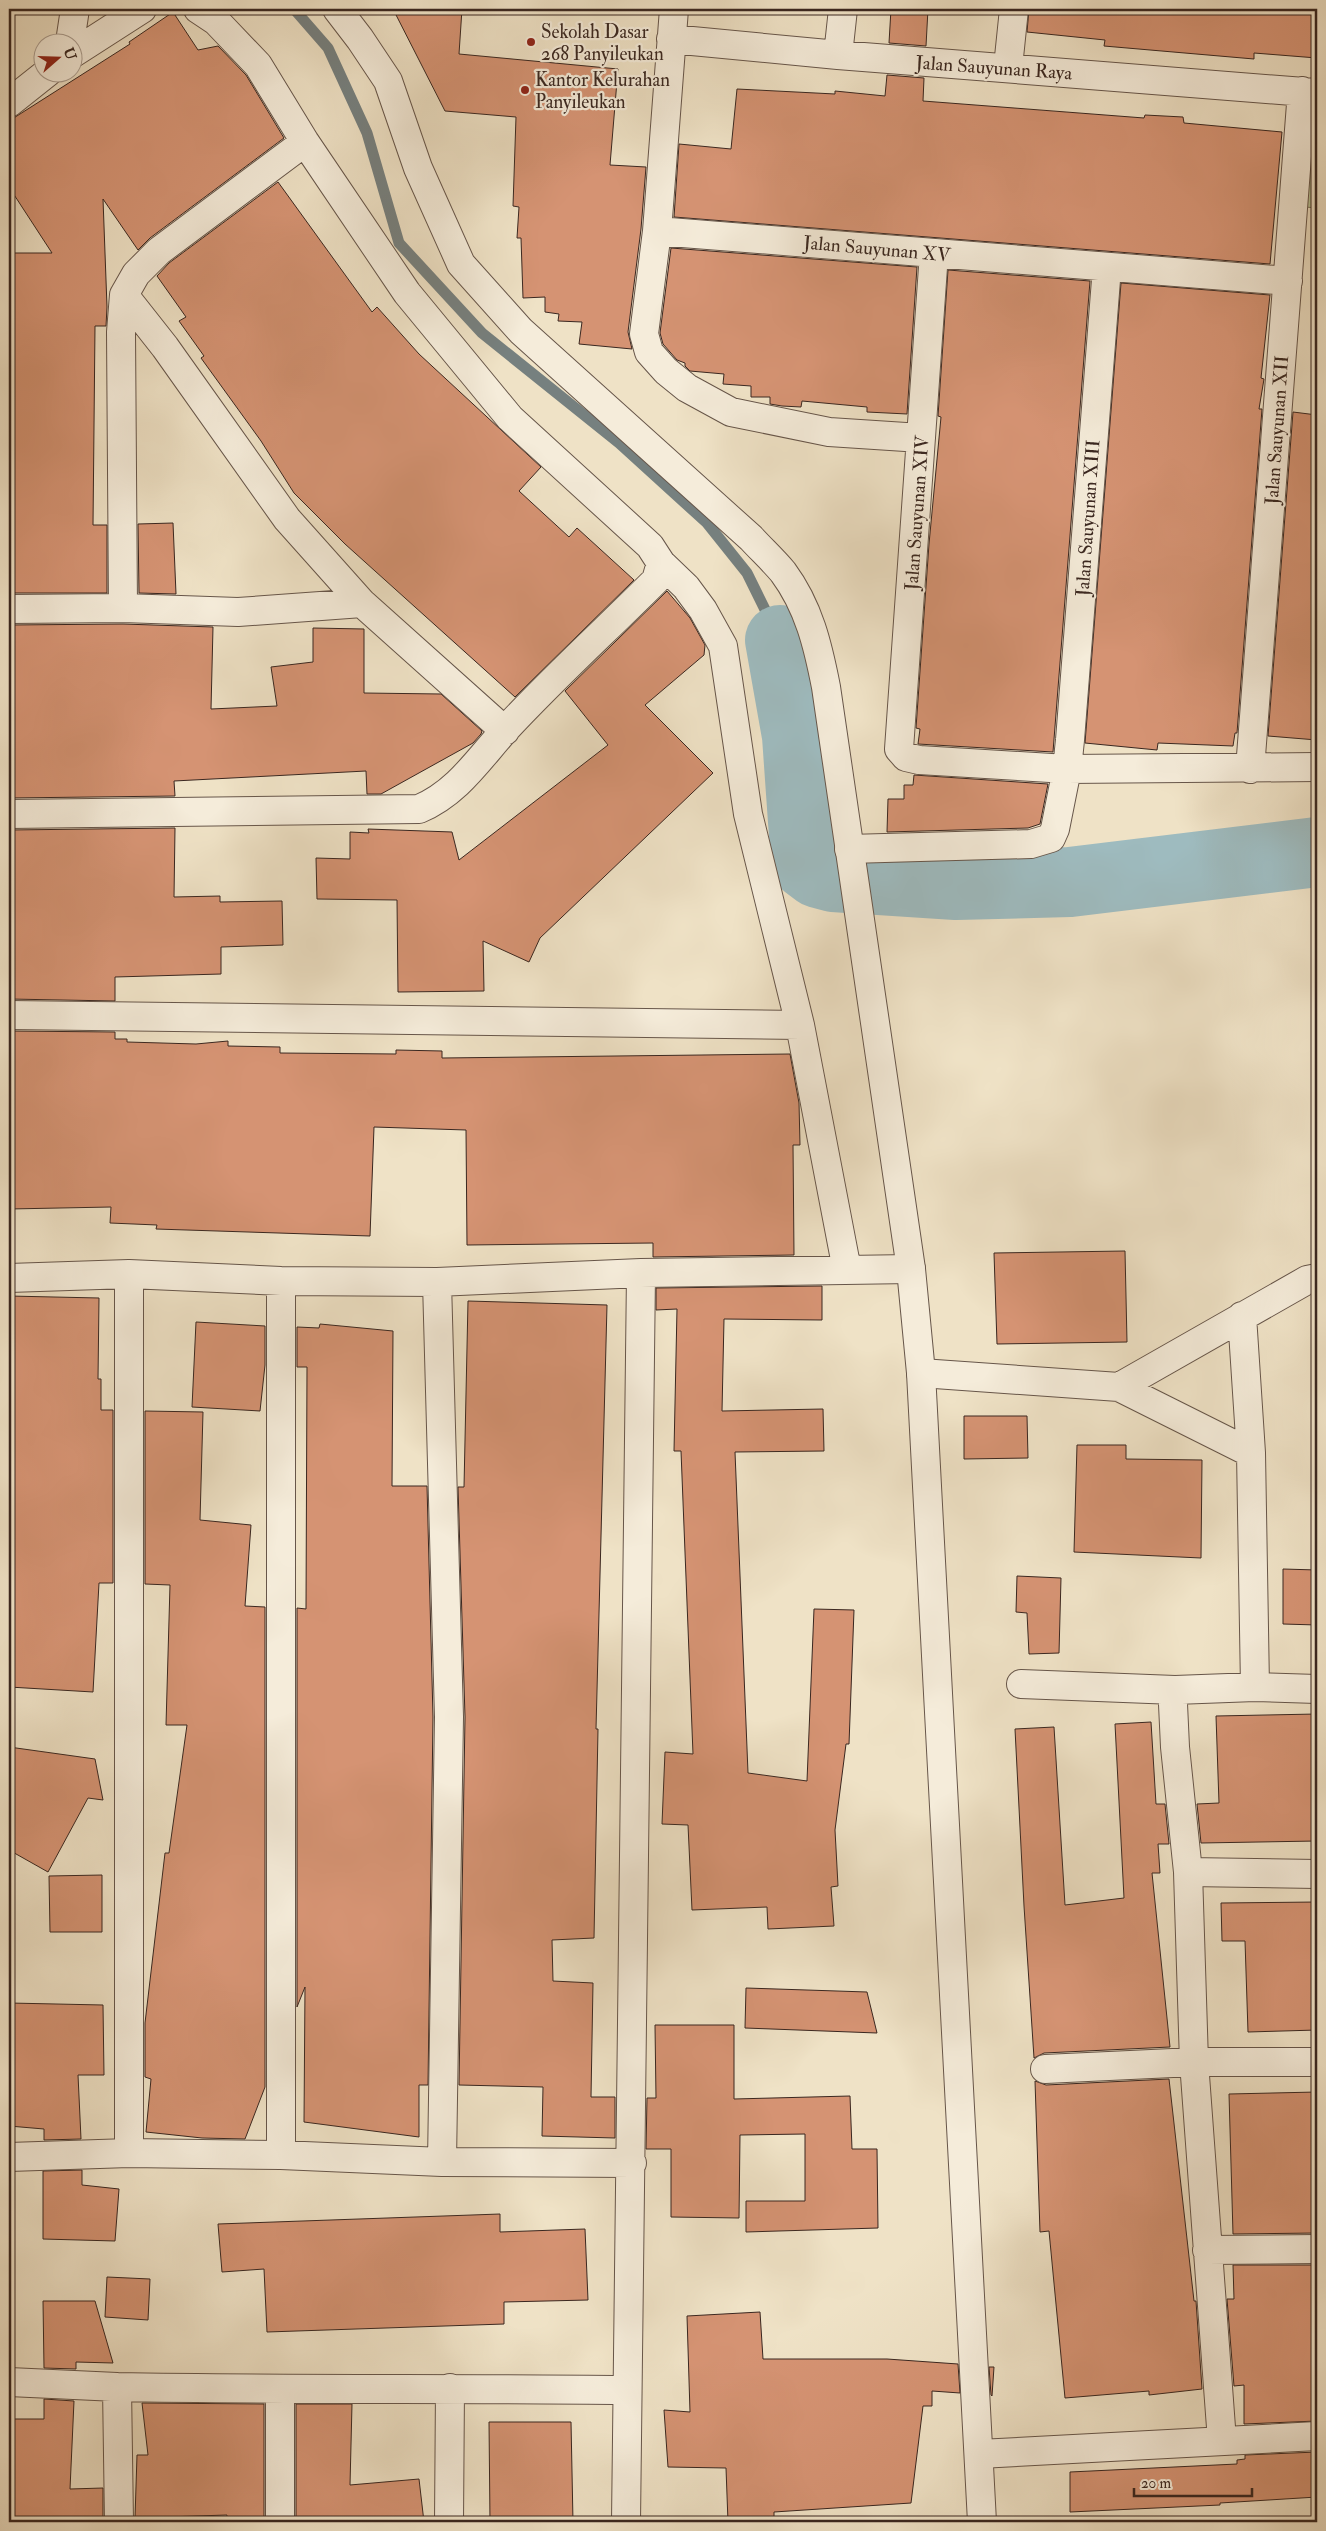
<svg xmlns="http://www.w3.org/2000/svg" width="1326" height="2531" font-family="'IM FELL Double Pica',serif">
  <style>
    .green { fill: #b7c396; stroke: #78755b }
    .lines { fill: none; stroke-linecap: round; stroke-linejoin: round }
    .stream { stroke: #76807f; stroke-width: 11 }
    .river { stroke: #9ebbbf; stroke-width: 70 }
    .building { fill: #d59373; stroke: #3a2720 }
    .minor-casing { stroke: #67564a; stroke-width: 30 }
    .tertiary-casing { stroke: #67564a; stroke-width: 30 }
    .minor { stroke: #f5ecda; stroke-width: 28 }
    .tertiary { stroke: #f5ecda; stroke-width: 28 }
    .poi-dot { fill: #8f2418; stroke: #f5ecda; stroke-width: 2 }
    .labels { text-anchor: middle; stroke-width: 4.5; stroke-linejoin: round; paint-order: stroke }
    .poi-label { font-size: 19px; fill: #3a2720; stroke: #f5ecda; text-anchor: start }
    .street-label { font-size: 19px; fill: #3a2720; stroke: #f5ecda }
  </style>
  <rect width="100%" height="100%" fill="#efe2c6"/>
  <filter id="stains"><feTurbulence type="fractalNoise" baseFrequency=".004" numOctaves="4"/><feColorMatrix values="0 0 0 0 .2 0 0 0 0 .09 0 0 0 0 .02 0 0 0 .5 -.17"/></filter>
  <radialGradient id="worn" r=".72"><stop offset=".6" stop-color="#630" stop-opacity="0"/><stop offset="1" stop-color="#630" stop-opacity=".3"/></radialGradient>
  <path class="green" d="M 1311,111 L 1317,111 L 1317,208 L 1305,207 Z"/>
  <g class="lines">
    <path class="stream" d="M 294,9 L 328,48 L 367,133 L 399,243 L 482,333 L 619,443 L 707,523 L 747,573 L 780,640"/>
    <path class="river" d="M 780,640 L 797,736 L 806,864 L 818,873 L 833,877 L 956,885 L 1070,882 L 1317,852"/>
  </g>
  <path class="building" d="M 393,9 L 462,9 L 459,54 L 618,69 L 610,165 L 646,167 L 641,229 L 628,332 L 632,349 L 579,344 L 582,322 L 558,321 L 559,314 L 545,312 L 545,297 L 523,298 L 521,238 L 517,238 L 519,207 L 513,206 L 516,117 L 445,111 Z
    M 891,9 L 928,9 L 926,46 L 889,43 Z
    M 1029,9 L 1317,9 L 1317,58 L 1254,53 L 1254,59 L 1104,46 L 1105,40 L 1027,32 Z
    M 173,12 L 198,50 L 218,46 L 246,75 L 284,138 L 150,238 L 138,250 L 103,199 L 107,307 L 106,326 L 95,326 L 93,525 L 107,525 L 107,593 L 9,593 L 9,253 L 52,253 L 9,187 L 9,121 L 130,44 L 129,42 Z
    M 887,75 L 924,78 L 923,101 L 1144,118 L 1145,115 L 1183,117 L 1184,123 L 1282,132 L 1270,264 L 674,217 L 679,144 L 731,149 L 737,89 L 835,94 L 835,91 L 885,96 Z
    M 278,182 L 372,312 L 377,307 L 419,354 L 541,467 L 519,491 L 569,537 L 577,528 L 634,580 L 515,697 L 345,544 L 294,493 L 261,441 L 201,358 L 204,356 L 179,321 L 186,317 L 157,276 L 169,263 Z
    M 671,248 L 917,267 L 907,414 L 867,412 L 867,407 L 802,401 L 801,407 L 782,406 L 770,404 L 770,397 L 751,397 L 751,386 L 723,384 L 724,374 L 690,371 L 685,366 L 685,363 L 677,360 L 663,344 L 660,333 Z
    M 948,270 L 1090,281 L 1053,752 L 918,744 L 920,729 L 916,728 L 929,544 L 941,417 L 938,416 Z
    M 1121,283 L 1270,295 L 1261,378 L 1264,379 L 1259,409 L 1262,409 L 1237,733 L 1235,733 L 1233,746 L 1158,743 L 1157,750 L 1085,743 Z
    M 1293,412 L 1317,415 L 1317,740 L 1268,736 Z
    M 173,523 L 176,594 L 139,593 L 138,524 Z
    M 667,591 L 690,618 L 705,645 L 704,655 L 645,705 L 713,773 L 540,938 L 529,962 L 483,941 L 484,991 L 398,992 L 397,900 L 317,899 L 316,858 L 350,859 L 350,832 L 369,833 L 368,829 L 452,832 L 459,860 L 608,745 L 565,691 Z
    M 123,624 L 213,627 L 211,709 L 277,706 L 271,667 L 313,662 L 313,628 L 364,629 L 364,693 L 441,694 L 482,731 L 481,734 L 473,743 L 381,794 L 367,794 L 366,771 L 174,781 L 175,796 L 9,798 L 9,625 Z
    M 914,775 L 1048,784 L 1040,824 L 1028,828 L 887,832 L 888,799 L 904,799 L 904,785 L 913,785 Z
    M 175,828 L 174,897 L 220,896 L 220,902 L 282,901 L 283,945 L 221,947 L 221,974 L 115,977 L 115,1001 L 9,999 L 9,830 Z
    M 9,1031 L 115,1032 L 115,1039 L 127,1039 L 127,1042 L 196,1044 L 228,1041 L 228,1046 L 280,1047 L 280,1053 L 396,1054 L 396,1050 L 442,1051 L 442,1058 L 790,1054 L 799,1103 L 800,1145 L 793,1145 L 794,1255 L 653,1257 L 653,1243 L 467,1245 L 466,1130 L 374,1127 L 370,1236 L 156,1229 L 157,1225 L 110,1223 L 111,1207 L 9,1209 Z
    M 1125,1251 L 1127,1342 L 997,1344 L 994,1253 Z
    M 822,1286 L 822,1320 L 724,1319 L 722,1411 L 823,1409 L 824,1451 L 735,1452 L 748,1773 L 807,1781 L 814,1609 L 854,1610 L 849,1744 L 846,1744 L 835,1830 L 838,1886 L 831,1887 L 834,1926 L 768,1929 L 767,1907 L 692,1910 L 688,1825 L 662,1824 L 665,1752 L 693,1754 L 681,1451 L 674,1451 L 677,1309 L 656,1310 L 656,1288 Z
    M 9,1296 L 99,1298 L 98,1379 L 101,1379 L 101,1410 L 113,1410 L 113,1583 L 99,1583 L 93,1692 L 9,1687 Z
    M 468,1301 L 607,1305 L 596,1729 L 598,1729 L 594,1938 L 552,1940 L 553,1981 L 593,1983 L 591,2097 L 615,2097 L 615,2138 L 542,2136 L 543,2087 L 459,2085 L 465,1717 L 458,1487 L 464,1487 Z
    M 196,1322 L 265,1326 L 265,1365 L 260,1411 L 192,1407 Z
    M 320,1324 L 393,1331 L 392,1486 L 427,1486 L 433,1717 L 428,2085 L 419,2085 L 419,2137 L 304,2122 L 305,1987 L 297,2007 L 297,1608 L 306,1609 L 307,1367 L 297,1367 L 297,1327 L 319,1328 Z
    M 145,1411 L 203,1412 L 200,1520 L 251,1525 L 245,1606 L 265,1607 L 265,2087 L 245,2139 L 202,2138 L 146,2132 L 151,2079 L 145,2077 L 145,2023 L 165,1853 L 169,1853 L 187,1725 L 166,1725 L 170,1585 L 145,1584 Z
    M 964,1416 L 1027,1416 L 1028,1458 L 964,1459 Z
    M 1077,1445 L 1126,1445 L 1126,1459 L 1202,1460 L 1201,1558 L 1074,1552 Z
    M 1283,1569 L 1317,1570 L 1317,1625 L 1283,1624 Z
    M 1017,1576 L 1061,1578 L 1059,1653 L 1029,1654 L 1027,1613 L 1016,1612 Z
    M 1317,1714 L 1317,1841 L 1201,1843 L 1197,1804 L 1219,1803 L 1216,1716 Z
    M 1151,1722 L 1156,1804 L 1165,1804 L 1169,1844 L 1158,1844 L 1160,1873 L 1152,1873 L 1170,2047 L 1044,2053 L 1034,2058 L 1024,1906 L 1015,1729 L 1054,1727 L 1065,1905 L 1124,1898 L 1115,1724 Z
    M 9,1747 L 95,1759 L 103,1800 L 88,1798 L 48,1872 L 9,1850 Z
    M 102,1875 L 102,1932 L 50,1932 L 49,1876 Z
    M 1317,1902 L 1317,2030 L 1248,2032 L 1245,1941 L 1222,1941 L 1221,1903 Z
    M 746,1988 L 867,1992 L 877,2033 L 745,2028 Z
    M 9,2003 L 103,2005 L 104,2075 L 78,2075 L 81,2139 L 44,2140 L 44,2129 L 9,2126 Z
    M 655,2025 L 734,2025 L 734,2099 L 850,2096 L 852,2149 L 877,2149 L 878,2228 L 746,2232 L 746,2201 L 805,2201 L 805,2134 L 740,2135 L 739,2218 L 671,2217 L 671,2149 L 646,2149 L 647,2098 L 656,2098 Z
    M 1169,2079 L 1194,2301 L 1196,2301 L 1202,2389 L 1149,2395 L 1149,2391 L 1065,2398 L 1049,2231 L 1040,2232 L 1035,2081 L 1046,2085 Z
    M 1317,2092 L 1317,2233 L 1233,2234 L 1229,2094 Z
    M 82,2170 L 82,2185 L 119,2189 L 115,2241 L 43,2239 L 43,2171 Z
    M 500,2214 L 500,2232 L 585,2229 L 588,2300 L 504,2302 L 504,2324 L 267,2332 L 264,2269 L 222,2272 L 218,2224 Z
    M 1233,2265 L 1317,2265 L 1317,2421 L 1244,2424 L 1244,2385 L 1234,2386 L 1227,2299 L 1234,2299 Z
    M 107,2277 L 150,2279 L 148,2320 L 105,2317 Z
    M 43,2301 L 95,2301 L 113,2363 L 76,2362 L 76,2369 L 44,2368 Z
    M 760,2312 L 763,2359 L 887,2359 L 958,2364 L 960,2393 L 932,2391 L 932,2406 L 923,2406 L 911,2503 L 774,2512 L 774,2522 L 728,2522 L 726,2468 L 668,2467 L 664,2410 L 690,2412 L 687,2316 Z
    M 989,2367 L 994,2367 L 992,2396 L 991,2395 Z
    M 44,2399 L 74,2401 L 70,2489 L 103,2488 L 103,2519 L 96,2520 L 96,2522 L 9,2522 L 9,2419 L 44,2419 Z
    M 142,2403 L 264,2404 L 264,2522 L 226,2522 L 227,2515 L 135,2518 L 137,2455 L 148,2455 Z
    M 296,2404 L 352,2404 L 350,2485 L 419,2479 L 424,2522 L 296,2522 Z
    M 489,2422 L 571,2422 L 573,2522 L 490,2522 Z
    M 1317,2452 L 1317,2497 L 1220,2503 L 1220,2505 L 1070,2512 L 1070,2472 L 1237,2464 L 1237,2460 L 1245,2459 L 1245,2455 Z"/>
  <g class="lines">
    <defs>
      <path id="minor" d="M 674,9 L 657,231 L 1288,281
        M 671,39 L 838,55 L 1317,93
        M 70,42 L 75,9
        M 72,54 L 142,9
        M 838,55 L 843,9
        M 1008,67 L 1014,9
        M 9,103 L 48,72
        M 305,142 L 159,251 L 136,274 L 124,295 L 121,332 L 123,608 L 238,612 L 362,603 L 505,731
        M 657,231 L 644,334 L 649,352 L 666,371 L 687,388 L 731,412 L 829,432 L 921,438
        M 934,253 L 899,749 L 906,757 L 919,760 L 1067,769 L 1317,767
        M 124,295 L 165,347 L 287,519 L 362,603
        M 661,563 L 686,587 L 703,610 L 723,646 L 748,814 L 800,1025 L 847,1270
        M 9,609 L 123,608
        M 1250,769 L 1302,91
        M 9,814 L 419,809 C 457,793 478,760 505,730 C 553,678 606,630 656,580 L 661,563 L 650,546 L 510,418 L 407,293 L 305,142 L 258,65 L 216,21 L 198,9
        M 849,849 L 1031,844 L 1051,838 L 1055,829 L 1067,769 L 1070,740 L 1107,267
        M 9,1015 L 800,1025
        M 9,1278 L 129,1274 L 281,1281 L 437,1282 L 641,1273 L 911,1269
        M 437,1282 L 449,1717 L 442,2162
        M 1242,1316 L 1251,1453
        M 921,1373 L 1119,1387 L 1251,1453 L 1255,1687 L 1317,1689
        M 1119,1387 L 1307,1280 L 1317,1278
        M 1021,1684 L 1175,1690
        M 1188,1872 L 1317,1874
        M 1045,2069 L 1194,2062 L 1317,2062
        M 129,2153 L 129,1274
        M 281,2155 L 281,1281
        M 9,2157 L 129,2153 L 281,2155 L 442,2162 L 632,2163
        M 1207,2250 L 1317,2249
        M 9,2382 L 117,2387
        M 280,2390 L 280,2522
        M 1222,2441 L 1194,2062 L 1188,1872 L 1175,1747 L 1173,1704 L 1175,1690 L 1255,1687
        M 979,2454 L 1317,2436
        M 119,2522 L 117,2387 C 287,2390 456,2388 626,2390
        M 449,2522 L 450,2388
        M 626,2522 L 641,1273"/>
      <path id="tertiary" d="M 337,9 L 360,39 L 388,81 L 418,168 L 461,264 L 521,331 L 751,538 C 761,549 773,560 783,572 C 809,607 818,646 826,687 L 911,1269 L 921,1373 L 982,2522"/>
    </defs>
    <use href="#minor" class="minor-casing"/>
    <use href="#tertiary" class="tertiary-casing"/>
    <use href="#minor" class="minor"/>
    <use href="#tertiary" class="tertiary"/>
  </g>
  <g class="poi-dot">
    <circle cx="531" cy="42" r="5"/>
    <circle cx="525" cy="90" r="5"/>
  </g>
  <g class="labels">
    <g class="poi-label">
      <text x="541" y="38">Sekolah Dasar<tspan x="541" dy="22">268 Panyileukan</tspan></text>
      <text x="535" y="86">Kantor Kelurahan<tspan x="535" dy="22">Panyileukan</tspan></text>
    </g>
    <g class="street-label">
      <text transform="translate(994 67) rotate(4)" y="7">Jalan Sauyunan Raya</text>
      <text transform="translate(877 248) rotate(5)" y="7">Jalan Sauyunan XV</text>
      <text transform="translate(1276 430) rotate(-86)" y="7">Jalan Sauyunan XII</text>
      <text transform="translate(916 513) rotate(-86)" y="7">Jalan Sauyunan XIV</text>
      <text transform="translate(1087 518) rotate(-86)" y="7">Jalan Sauyunan XIII</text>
    </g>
  </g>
  <rect width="1326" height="2531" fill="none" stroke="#efe2c6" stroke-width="30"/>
  <rect x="10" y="10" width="1306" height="2511" fill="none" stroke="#3a2720" stroke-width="2.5"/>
  <rect x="15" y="15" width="1296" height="2501" fill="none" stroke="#3a2720"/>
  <g transform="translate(58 58) rotate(70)"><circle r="24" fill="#f5ecda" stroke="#aa9d90"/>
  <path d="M0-4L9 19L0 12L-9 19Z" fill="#8f2418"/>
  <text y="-8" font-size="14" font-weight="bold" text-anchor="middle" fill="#3a2720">U</text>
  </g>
  <path d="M1134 2488v8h118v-8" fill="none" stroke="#3a2720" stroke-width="2.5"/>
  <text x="1141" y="2488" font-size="15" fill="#3a2720" stroke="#f5ecda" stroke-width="4" paint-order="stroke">20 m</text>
  <rect width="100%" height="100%" filter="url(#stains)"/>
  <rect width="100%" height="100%" fill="url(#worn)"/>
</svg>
